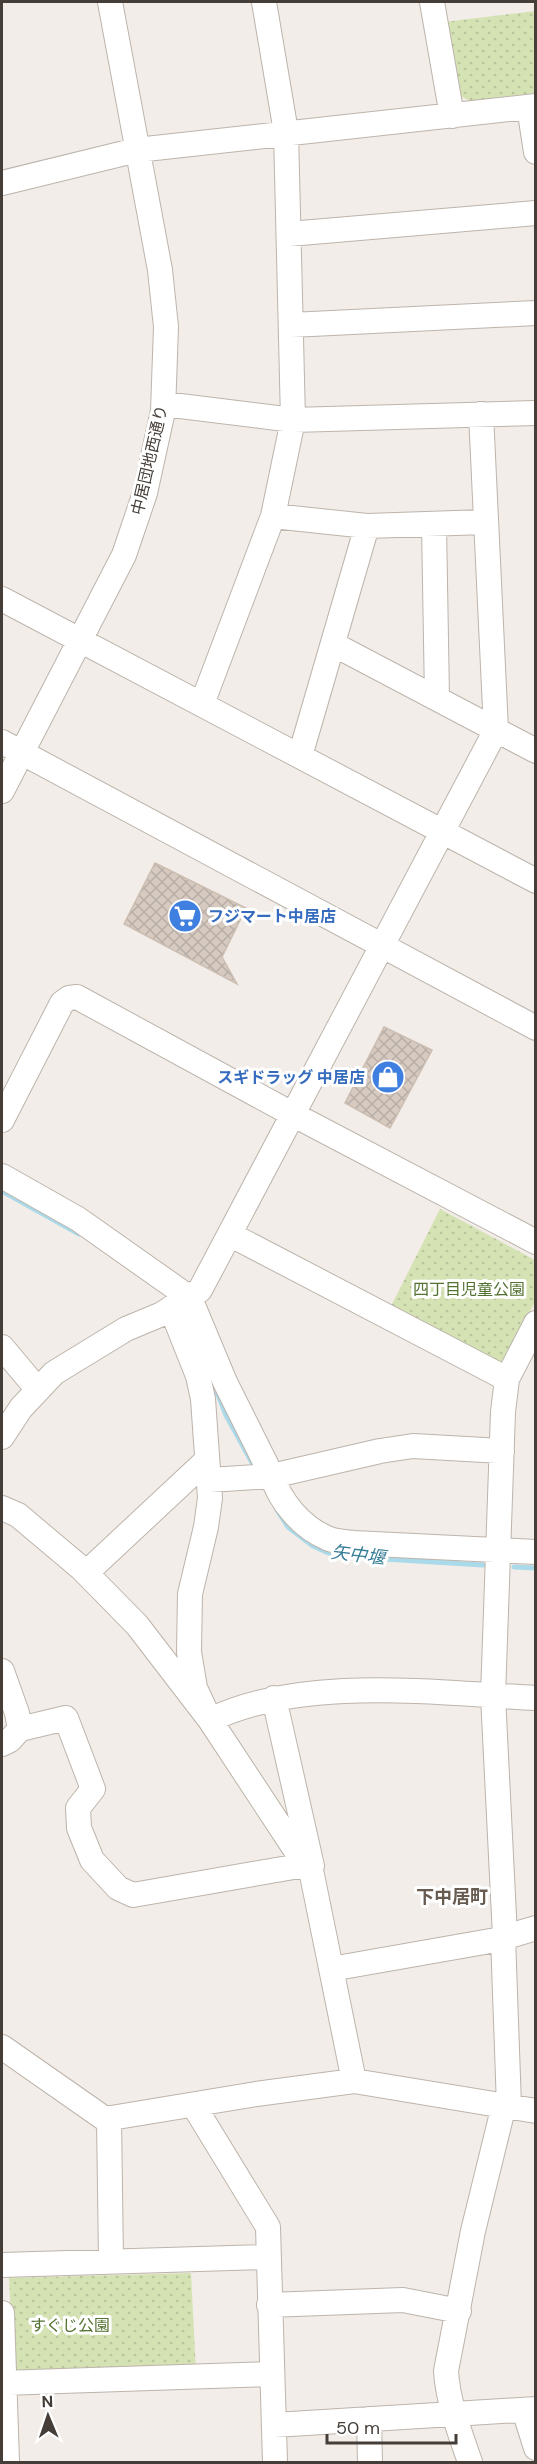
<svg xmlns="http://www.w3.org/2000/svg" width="537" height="2464" font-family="'DM Sans','Noto Sans JP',sans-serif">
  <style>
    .park { fill: url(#park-dots) }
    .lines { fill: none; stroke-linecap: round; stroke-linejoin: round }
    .stream { stroke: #aadae9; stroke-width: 5 }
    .building { fill: url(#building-cross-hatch); stroke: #cdbeb2; stroke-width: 1.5 }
    .minor-casing { stroke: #bdb4ab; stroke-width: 26 }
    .minor { stroke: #fff; stroke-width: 24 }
    .labels { text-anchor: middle; stroke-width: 6; stroke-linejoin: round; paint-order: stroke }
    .street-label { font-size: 16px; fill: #453d37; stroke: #fff }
    .shop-label { font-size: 16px; font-weight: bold; fill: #366cbe; stroke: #fff; text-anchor: start }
    .park-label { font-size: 16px; fill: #537130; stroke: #fff }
    .water-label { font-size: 18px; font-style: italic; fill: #377e98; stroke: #fff }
    .neighbourhood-label { font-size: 18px; font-weight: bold; fill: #675a4f; stroke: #fff }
  </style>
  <defs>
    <pattern id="park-dots" width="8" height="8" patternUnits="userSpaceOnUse" patternTransform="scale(1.5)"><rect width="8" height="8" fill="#d5e3b4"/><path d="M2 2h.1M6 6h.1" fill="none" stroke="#b8c49b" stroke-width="1.8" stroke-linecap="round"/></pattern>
    <pattern id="building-cross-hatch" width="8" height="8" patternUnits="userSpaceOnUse" patternTransform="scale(1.5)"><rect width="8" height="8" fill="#d6cac1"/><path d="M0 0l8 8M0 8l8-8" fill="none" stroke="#b9aea6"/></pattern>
  </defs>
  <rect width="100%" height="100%" fill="#f2ede8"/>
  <path class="park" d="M 535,11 L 535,93 L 470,101 L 456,94 L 444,22 Z
    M 440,1209 L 535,1260 L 535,1302 L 502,1361 L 489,1365 L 388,1312 Z
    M 191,2273 L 196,2371 L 14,2376 L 9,2278 Z"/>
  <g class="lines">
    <path class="stream" d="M 2,1191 L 79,1234
      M 217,1392 L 226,1415 L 256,1470
      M 277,1510 L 288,1527 L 313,1546 L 335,1556 L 483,1565
      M 514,1567 L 536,1568"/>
  </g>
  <path class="building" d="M 155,863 L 246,908 L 222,957 L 237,984 L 124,924 Z
    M 384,1027 L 432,1050 L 390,1128 L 345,1103 Z"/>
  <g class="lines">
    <defs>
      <path id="minor" d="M 432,2 L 452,116
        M 529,107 L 536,152
        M 2,183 L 137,150 L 536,106
        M 289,234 L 536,213
        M 291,325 L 536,313
        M 164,404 L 293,420 L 536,413
        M 273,516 L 367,526 L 485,522
        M 434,525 L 437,698
        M 2,599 L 536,881
        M 333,644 L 536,751
        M 202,704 L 273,516 L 293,420 L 286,132 L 264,2
        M 2,742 L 536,1028
        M 300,756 L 367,526
        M 2,791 L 124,555 L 145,493 L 163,411 L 166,327 L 160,270 L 110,2
        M 2,1120 L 62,1003 L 69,998 L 77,997 L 294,1115 L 536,1242
        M 2,1176 L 78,1219 L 190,1298 L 225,1382 L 272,1476 C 280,1501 301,1527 327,1538 C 335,1542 346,1542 354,1543 L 536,1552
        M 231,1235 L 507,1379
        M 171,1308 L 198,1376 L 203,1399 L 210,1498 L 206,1527 L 190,1594 L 189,1652 L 195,1688 L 210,1720 C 303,1675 435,1693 536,1698
        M 2,1347 L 38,1390
        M 2,1437 L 21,1408 L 54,1373 L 126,1329 L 162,1314 L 200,1290 L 496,730 L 481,414
        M 209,1480 L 272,1476 L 380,1451 L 413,1446 L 502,1451
        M 2,1508 L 18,1515 L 81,1568 L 137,1625 L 210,1720 L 312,1875 L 354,2081
        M 86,1573 L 207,1460
        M 2,1671 L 17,1713 L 20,1729 L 10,1740 L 2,1744
        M 274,1698 L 312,1866
        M 20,1729 L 66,1718 L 93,1789 L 78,1808 L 79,1828 L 92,1860 L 118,1888 L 133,1895 L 305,1865
        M 505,1936 L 493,1696 L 503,1412 L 507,1379 L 536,1323
        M 503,1937 L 509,2106
        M 331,1969 L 496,1940 L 536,1928
        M 2,2047 L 105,2119 L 256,2094 L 354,2081 L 536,2111
        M 194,2106 L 268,2227 L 275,2462
        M 109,2118 L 111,2261
        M 2,2265 L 268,2257
        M 269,2305 L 403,2300 L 459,2311
        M 2,2313 L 7,2462
        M 2,2383 L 271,2374
        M 524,2410 L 536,2448
        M 369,2419 L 370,2462
        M 274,2425 L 536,2409
        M 470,2462 C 460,2433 448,2403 446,2371 L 473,2231 L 504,2105"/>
    </defs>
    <use href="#minor" class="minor-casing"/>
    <use href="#minor" class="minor"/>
  </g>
  <defs>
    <symbol id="supermarket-disc" viewBox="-11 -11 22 22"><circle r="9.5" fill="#3f7fe0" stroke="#fff"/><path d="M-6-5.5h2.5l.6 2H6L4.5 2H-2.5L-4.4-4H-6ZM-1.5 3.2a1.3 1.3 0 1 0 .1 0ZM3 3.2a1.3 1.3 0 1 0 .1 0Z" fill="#fff"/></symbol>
    <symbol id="shop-disc" viewBox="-11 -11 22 22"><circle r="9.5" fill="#3f7fe0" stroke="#fff"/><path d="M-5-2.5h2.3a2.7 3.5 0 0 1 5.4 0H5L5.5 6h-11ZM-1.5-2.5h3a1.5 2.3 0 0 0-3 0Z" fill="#fff"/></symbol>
  </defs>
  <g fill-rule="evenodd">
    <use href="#supermarket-disc" x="166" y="897" width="38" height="38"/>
    <use href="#shop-disc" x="369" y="1058" width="38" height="38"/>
  </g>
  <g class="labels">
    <g class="street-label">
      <text transform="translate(149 460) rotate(-77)" y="6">中居団地西通り</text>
    </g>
    <g class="shop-label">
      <text x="208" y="922">フジマート中居店</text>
      <text x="365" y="1083" text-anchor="end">スギドラッグ 中居店</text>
    </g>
    <g class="park-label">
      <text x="469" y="1295">四丁目児童公園</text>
      <text x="70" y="2331">すぐじ公園</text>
    </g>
    <g class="water-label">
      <text transform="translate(358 1555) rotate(7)" y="6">矢中堰</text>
    </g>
    <g class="neighbourhood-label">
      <text x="452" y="1903">下中居町</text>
    </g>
  </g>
  <rect width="537" height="2464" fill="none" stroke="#453d37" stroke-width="6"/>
  <g transform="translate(48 2416) rotate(358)" stroke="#ffffff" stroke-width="4.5" paint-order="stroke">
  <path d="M0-4.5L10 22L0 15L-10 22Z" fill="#453d37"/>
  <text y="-9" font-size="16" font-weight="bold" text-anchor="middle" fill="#453d37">N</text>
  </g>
  <path d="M327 2434v9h129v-9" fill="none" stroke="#453d37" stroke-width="3"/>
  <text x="336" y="2434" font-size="18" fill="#453d37" stroke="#ffffff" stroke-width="4.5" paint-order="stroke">50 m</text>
</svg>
